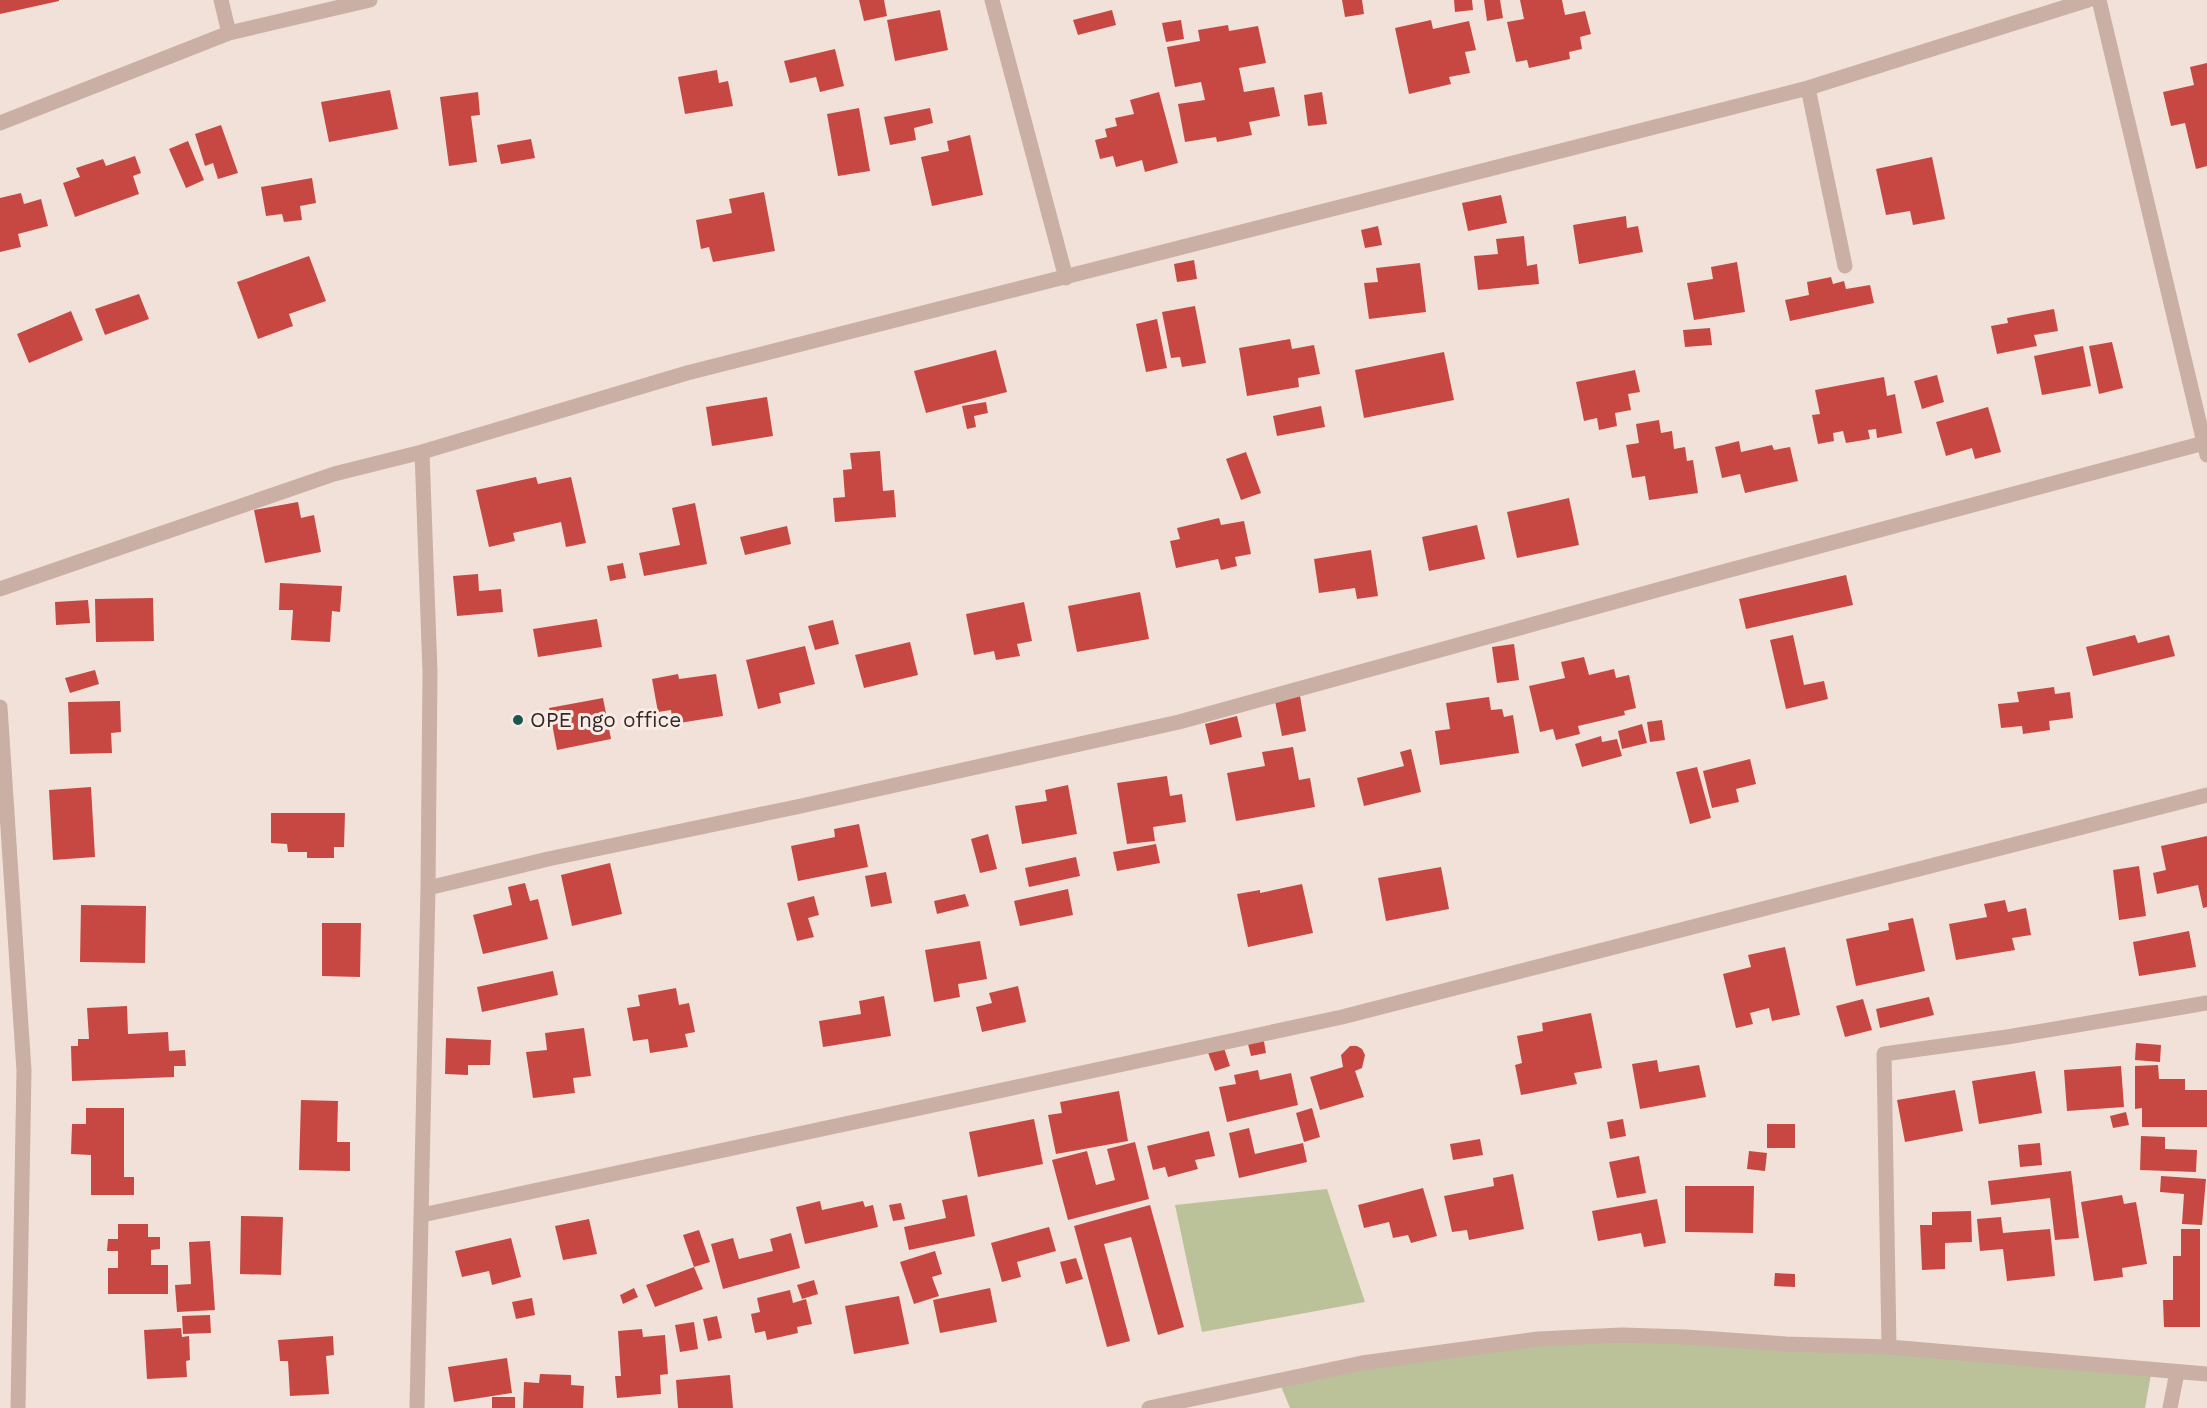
<svg xmlns="http://www.w3.org/2000/svg" width="2207" height="1408" font-family="'Work Sans',sans-serif">
  <style>
    .green { fill: #bbc199 }
    .building { fill: #c74842 }
    .lines { fill: none; stroke-linecap: round; stroke-linejoin: round }
    .street { stroke: #caafa5; stroke-width: 15 }
    .poi-dot { fill: #1c574f; stroke: #f9ece6; stroke-width: 2 }
    .labels { text-anchor: middle; stroke-width: 6; stroke-linejoin: round; paint-order: stroke }
    .poi-label { font-size: 21px; fill: #352827; stroke: #f9ece6; text-anchor: start }
  </style>
  <rect width="100%" height="100%" fill="#f2e1d9"/>
  <path class="green" d="M 1327,1189 L 1365,1302 L 1202,1332 L 1175,1205 Z
    M 1564,1338 L 2153,1363 L 2145,1408 L 1290,1408 L 1276,1374 Z"/>
  <path class="building" d="M 0,0 L 59,0 L 59,1 L 0,14 Z
    M 859,0 L 884,0 L 887,16 L 864,21 Z
    M 1342,0 L 1362,0 L 1364,14 L 1345,17 Z
    M 1454,0 L 1472,0 L 1473,10 L 1455,12 Z
    M 1484,0 L 1500,0 L 1503,18 L 1487,21 Z
    M 1520,0 L 1562,0 L 1565,15 L 1585,11 L 1591,34 L 1580,37 L 1582,49 L 1569,52 L 1570,59 L 1529,68 L 1527,60 L 1516,62 L 1507,22 L 1524,19 Z
    M 940,10 L 948,50 L 895,61 L 887,20 Z
    M 1112,10 L 1116,25 L 1078,35 L 1073,20 Z
    M 1181,20 L 1184,39 L 1166,42 L 1162,23 Z
    M 1431,20 L 1433,29 L 1469,21 L 1476,50 L 1465,52 L 1470,73 L 1449,77 L 1451,84 L 1409,94 L 1395,28 Z
    M 1228,25 L 1229,31 L 1258,26 L 1266,63 L 1239,68 L 1244,92 L 1274,87 L 1280,116 L 1249,122 L 1252,135 L 1217,142 L 1216,137 L 1185,142 L 1178,104 L 1205,100 L 1201,82 L 1175,87 L 1167,47 L 1200,41 L 1198,30 Z
    M 835,49 L 844,86 L 820,92 L 816,77 L 790,83 L 784,61 Z
    M 2207,63 L 2207,166 L 2196,169 L 2185,123 L 2171,126 L 2163,92 L 2194,85 L 2190,67 Z
    M 717,70 L 719,83 L 728,81 L 733,106 L 685,114 L 678,77 Z
    M 390,90 L 398,129 L 329,142 L 321,102 Z
    M 478,92 L 480,115 L 471,116 L 477,162 L 449,166 L 440,97 Z
    M 1159,92 L 1178,163 L 1145,172 L 1142,160 L 1116,167 L 1113,156 L 1100,159 L 1095,140 L 1107,137 L 1105,129 L 1117,126 L 1115,118 L 1134,114 L 1130,100 Z
    M 1322,92 L 1327,124 L 1308,126 L 1304,95 Z
    M 859,108 L 870,171 L 838,176 L 827,114 Z
    M 930,108 L 933,123 L 914,128 L 916,140 L 890,145 L 884,117 Z
    M 221,125 L 238,173 L 218,179 L 213,163 L 205,166 L 195,134 Z
    M 970,135 L 983,195 L 932,206 L 921,157 L 949,151 L 947,141 Z
    M 531,139 L 535,158 L 501,164 L 497,145 Z
    M 188,141 L 204,180 L 186,188 L 169,149 Z
    M 135,156 L 141,173 L 133,176 L 139,194 L 75,217 L 63,183 L 80,177 L 76,168 L 103,159 L 106,166 Z
    M 1932,157 L 1945,219 L 1913,225 L 1910,211 L 1886,215 L 1876,169 Z
    M 312,178 L 316,203 L 300,206 L 302,220 L 284,222 L 282,214 L 266,216 L 261,187 Z
    M 764,192 L 775,251 L 713,262 L 709,247 L 701,249 L 696,220 L 732,213 L 729,199 Z
    M 21,193 L 24,204 L 41,199 L 48,226 L 18,234 L 21,247 L 0,252 L 0,198 Z
    M 1501,195 L 1507,223 L 1468,231 L 1462,203 Z
    M 1626,216 L 1627,228 L 1638,226 L 1643,252 L 1579,264 L 1573,225 Z
    M 1378,226 L 1382,245 L 1365,248 L 1361,230 Z
    M 1524,236 L 1527,266 L 1537,264 L 1539,284 L 1478,290 L 1474,256 L 1498,254 L 1496,239 Z
    M 309,256 L 326,301 L 289,314 L 293,326 L 258,339 L 237,282 Z
    M 1194,260 L 1197,279 L 1177,282 L 1174,264 Z
    M 1737,262 L 1745,312 L 1694,320 L 1687,283 L 1713,279 L 1711,267 Z
    M 1420,263 L 1426,312 L 1369,319 L 1364,283 L 1378,282 L 1376,268 Z
    M 1831,277 L 1833,284 L 1844,281 L 1846,289 L 1870,285 L 1874,303 L 1790,321 L 1785,300 L 1809,295 L 1807,282 Z
    M 139,294 L 149,319 L 105,335 L 95,309 Z
    M 1195,306 L 1206,363 L 1182,367 L 1180,357 L 1171,358 L 1162,312 Z
    M 2054,309 L 2058,331 L 2034,335 L 2037,346 L 1997,354 L 1991,326 L 2008,323 L 2007,318 Z
    M 71,311 L 83,340 L 29,363 L 17,334 Z
    M 1157,319 L 1167,368 L 1146,372 L 1136,324 Z
    M 1710,328 L 1712,345 L 1685,347 L 1683,330 Z
    M 1290,339 L 1292,349 L 1314,345 L 1320,374 L 1298,378 L 1299,387 L 1247,396 L 1239,348 Z
    M 2112,342 L 2123,388 L 2099,394 L 2089,346 Z
    M 2083,346 L 2091,386 L 2042,395 L 2034,356 Z
    M 996,350 L 1007,392 L 926,413 L 914,371 Z
    M 1444,352 L 1454,400 L 1364,418 L 1355,370 Z
    M 1635,370 L 1640,392 L 1628,394 L 1631,410 L 1615,413 L 1617,426 L 1599,430 L 1597,418 L 1584,421 L 1576,382 Z
    M 1937,375 L 1944,402 L 1922,409 L 1914,381 Z
    M 1884,377 L 1887,396 L 1895,394 L 1902,433 L 1877,438 L 1876,429 L 1868,430 L 1870,439 L 1846,443 L 1843,431 L 1833,433 L 1834,441 L 1818,444 L 1812,415 L 1820,414 L 1815,390 Z
    M 767,397 L 773,436 L 712,446 L 706,407 Z
    M 986,402 L 988,413 L 974,416 L 976,427 L 967,429 L 962,406 Z
    M 1321,406 L 1325,427 L 1277,436 L 1273,416 Z
    M 1988,407 L 2001,452 L 1975,459 L 1972,448 L 1946,456 L 1936,422 Z
    M 1659,420 L 1661,433 L 1672,431 L 1674,449 L 1685,447 L 1687,461 L 1693,460 L 1698,493 L 1649,500 L 1645,476 L 1632,478 L 1626,445 L 1639,443 L 1636,424 Z
    M 1739,441 L 1741,452 L 1772,445 L 1774,450 L 1790,447 L 1798,481 L 1745,493 L 1740,474 L 1722,478 L 1715,447 Z
    M 880,451 L 883,491 L 894,490 L 896,517 L 835,522 L 833,498 L 845,497 L 843,470 L 852,469 L 850,453 Z
    M 1246,452 L 1261,493 L 1241,500 L 1226,459 Z
    M 536,477 L 538,484 L 571,477 L 586,543 L 566,547 L 561,522 L 513,533 L 515,541 L 489,547 L 476,490 Z
    M 1569,498 L 1579,545 L 1517,558 L 1507,512 Z
    M 298,502 L 301,518 L 314,515 L 321,552 L 265,563 L 254,510 Z
    M 695,503 L 707,564 L 644,576 L 639,553 L 680,545 L 672,508 Z
    M 1219,518 L 1221,525 L 1244,521 L 1251,554 L 1235,557 L 1237,566 L 1221,570 L 1218,559 L 1176,568 L 1170,541 L 1180,539 L 1177,528 Z
    M 1477,525 L 1485,559 L 1429,571 L 1422,537 Z
    M 787,526 L 791,544 L 745,555 L 740,537 Z
    M 1371,550 L 1378,596 L 1357,599 L 1355,588 L 1319,593 L 1314,559 Z
    M 623,563 L 626,578 L 610,581 L 607,566 Z
    M 478,574 L 479,591 L 501,589 L 503,612 L 457,616 L 453,576 Z
    M 1846,575 L 1853,605 L 1746,629 L 1739,599 Z
    M 280,583 L 342,586 L 340,612 L 332,611 L 330,642 L 291,640 L 293,610 L 279,610 Z
    M 1140,592 L 1149,639 L 1077,652 L 1068,606 Z
    M 153,598 L 154,641 L 96,642 L 95,599 Z
    M 88,600 L 90,623 L 56,625 L 55,602 Z
    M 1024,602 L 1032,641 L 1017,644 L 1020,656 L 996,660 L 994,651 L 974,655 L 966,614 Z
    M 597,619 L 602,647 L 538,657 L 533,629 Z
    M 833,620 L 839,644 L 815,650 L 808,626 Z
    M 1793,635 L 1804,685 L 1824,681 L 1828,699 L 1786,709 L 1770,640 Z
    M 2135,635 L 2138,643 L 2169,635 L 2175,656 L 2093,676 L 2086,647 Z
    M 910,642 L 918,675 L 864,688 L 855,655 Z
    M 1514,644 L 1519,680 L 1497,683 L 1492,647 Z
    M 805,646 L 815,684 L 779,693 L 781,703 L 758,709 L 746,660 Z
    M 1584,657 L 1589,675 L 1614,669 L 1616,678 L 1629,675 L 1636,708 L 1624,711 L 1625,715 L 1578,726 L 1580,734 L 1556,740 L 1553,729 L 1540,732 L 1529,686 L 1565,678 L 1561,662 Z
    M 95,670 L 99,684 L 70,693 L 65,678 Z
    M 678,674 L 679,679 L 716,674 L 723,716 L 673,724 L 671,710 L 658,712 L 652,679 Z
    M 2054,687 L 2055,694 L 2070,692 L 2073,718 L 2049,721 L 2050,730 L 2023,734 L 2022,726 L 2001,728 L 1998,704 L 2019,702 L 2017,692 Z
    M 1300,696 L 1306,731 L 1282,736 L 1275,701 Z
    M 1489,697 L 1491,710 L 1502,709 L 1504,717 L 1513,715 L 1519,753 L 1440,765 L 1435,731 L 1450,729 L 1446,703 Z
    M 603,698 L 611,739 L 557,750 L 549,708 Z
    M 120,701 L 121,732 L 111,733 L 112,753 L 70,754 L 68,702 Z
    M 1237,716 L 1242,737 L 1210,745 L 1205,724 Z
    M 1662,720 L 1665,740 L 1650,742 L 1647,722 Z
    M 1642,724 L 1647,743 L 1622,749 L 1618,731 Z
    M 1601,736 L 1602,742 L 1617,739 L 1622,756 L 1582,767 L 1575,744 Z
    M 1293,747 L 1299,780 L 1310,778 L 1315,807 L 1236,821 L 1227,773 L 1265,766 L 1262,752 Z
    M 1411,749 L 1421,792 L 1364,806 L 1357,778 L 1404,766 L 1400,752 Z
    M 1750,759 L 1756,784 L 1736,789 L 1739,802 L 1712,808 L 1703,771 Z
    M 1697,767 L 1711,818 L 1690,824 L 1676,772 Z
    M 1167,776 L 1170,796 L 1182,794 L 1186,822 L 1153,827 L 1155,841 L 1127,844 L 1117,783 Z
    M 1068,785 L 1077,834 L 1022,844 L 1015,806 L 1047,801 L 1045,790 Z
    M 91,787 L 95,857 L 53,860 L 49,790 Z
    M 271,813 L 345,813 L 344,847 L 334,847 L 334,858 L 307,858 L 307,852 L 288,852 L 287,844 L 271,843 Z
    M 859,824 L 868,867 L 798,881 L 791,846 L 835,837 L 834,829 Z
    M 988,834 L 997,869 L 980,873 L 971,839 Z
    M 2207,836 L 2207,907 L 2203,908 L 2198,885 L 2157,894 L 2153,873 L 2166,870 L 2161,846 Z
    M 1156,844 L 1160,863 L 1117,871 L 1113,852 Z
    M 1076,857 L 1080,876 L 1029,887 L 1025,868 Z
    M 610,863 L 622,914 L 572,926 L 561,875 Z
    M 2139,866 L 2146,916 L 2119,920 L 2113,870 Z
    M 1441,867 L 1449,909 L 1386,921 L 1378,878 Z
    M 886,872 L 892,903 L 871,907 L 865,876 Z
    M 525,883 L 530,901 L 538,899 L 548,939 L 483,954 L 473,915 L 512,905 L 508,887 Z
    M 1302,884 L 1313,933 L 1248,947 L 1237,894 L 1260,890 L 1260,893 Z
    M 1068,889 L 1073,915 L 1020,926 L 1014,901 Z
    M 965,894 L 969,906 L 937,914 L 934,901 Z
    M 814,896 L 819,915 L 808,918 L 814,937 L 797,941 L 787,903 Z
    M 2005,900 L 2008,912 L 2026,908 L 2031,935 L 2012,938 L 2015,950 L 1956,960 L 1949,924 L 1987,917 L 1984,904 Z
    M 81,905 L 146,906 L 145,963 L 80,962 Z
    M 1913,918 L 1925,971 L 1856,986 L 1846,939 L 1889,930 L 1888,923 Z
    M 322,923 L 361,923 L 360,977 L 322,976 Z
    M 2189,931 L 2196,967 L 2139,976 L 2133,942 Z
    M 980,941 L 987,979 L 958,984 L 960,997 L 934,1002 L 925,950 Z
    M 1785,947 L 1800,1015 L 1772,1021 L 1769,1008 L 1750,1013 L 1753,1024 L 1736,1028 L 1723,974 L 1751,967 L 1748,955 Z
    M 553,971 L 558,995 L 482,1012 L 477,987 Z
    M 1018,986 L 1026,1022 L 982,1032 L 976,1007 L 992,1003 L 989,993 Z
    M 676,988 L 679,1005 L 689,1003 L 695,1032 L 685,1034 L 688,1047 L 650,1053 L 648,1039 L 633,1041 L 627,1008 L 640,1006 L 638,995 Z
    M 884,996 L 891,1036 L 823,1047 L 819,1021 L 861,1014 L 859,1001 Z
    M 1929,997 L 1934,1015 L 1880,1028 L 1876,1009 Z
    M 1863,999 L 1872,1030 L 1845,1037 L 1836,1006 Z
    M 127,1006 L 128,1034 L 168,1032 L 169,1051 L 185,1050 L 186,1066 L 174,1066 L 174,1077 L 72,1081 L 71,1046 L 78,1046 L 78,1039 L 89,1039 L 87,1008 Z
    M 1591,1013 L 1602,1068 L 1574,1073 L 1577,1084 L 1521,1095 L 1515,1065 L 1522,1063 L 1517,1036 L 1543,1031 L 1542,1023 Z
    M 584,1028 L 591,1076 L 573,1078 L 575,1093 L 533,1098 L 526,1052 L 547,1050 L 545,1033 Z
    M 1263,1036 L 1266,1053 L 1251,1056 L 1247,1040 Z
    M 446,1038 L 491,1040 L 490,1065 L 468,1065 L 468,1075 L 445,1074 Z
    M 2136,1043 L 2161,1045 L 2160,1062 L 2135,1060 Z
    M 1223,1045 L 1230,1066 L 1215,1071 L 1207,1050 Z
    M 1350,1046 L 1357,1046 L 1362,1049 L 1365,1055 L 1362,1068 L 1355,1071 L 1364,1097 L 1320,1110 L 1310,1077 L 1343,1067 L 1341,1055 Z
    M 1657,1060 L 1659,1072 L 1699,1065 L 1706,1097 L 1640,1109 L 1632,1064 Z
    M 2158,1065 L 2159,1079 L 2185,1079 L 2185,1090 L 2207,1090 L 2207,1127 L 2142,1127 L 2142,1108 L 2135,1109 L 2135,1066 Z
    M 2121,1066 L 2124,1107 L 2067,1111 L 2064,1070 Z
    M 1258,1070 L 1260,1080 L 1291,1073 L 1298,1105 L 1227,1122 L 1219,1087 L 1236,1084 L 1234,1075 Z
    M 2035,1071 L 2042,1113 L 1979,1124 L 1972,1081 Z
    M 1955,1090 L 1963,1131 L 1905,1142 L 1897,1100 Z
    M 1119,1091 L 1128,1141 L 1056,1154 L 1048,1115 L 1062,1113 L 1060,1102 Z
    M 301,1100 L 338,1101 L 337,1142 L 350,1142 L 350,1171 L 299,1170 Z
    M 86,1108 L 124,1108 L 124,1177 L 134,1177 L 134,1195 L 91,1195 L 91,1155 L 71,1154 L 72,1124 L 86,1124 Z
    M 1312,1108 L 1320,1137 L 1304,1142 L 1296,1113 Z
    M 2126,1112 L 2129,1125 L 2113,1128 L 2110,1116 Z
    M 1034,1119 L 1043,1164 L 978,1177 L 969,1132 Z
    M 1623,1119 L 1626,1136 L 1610,1139 L 1607,1122 Z
    M 1767,1124 L 1795,1124 L 1795,1148 L 1767,1148 Z
    M 1249,1128 L 1255,1154 L 1303,1143 L 1307,1162 L 1239,1178 L 1229,1133 Z
    M 1209,1131 L 1215,1156 L 1195,1160 L 1198,1169 L 1168,1177 L 1165,1167 L 1153,1170 L 1147,1146 Z
    M 2141,1136 L 2165,1137 L 2165,1149 L 2197,1150 L 2196,1172 L 2140,1170 Z
    M 1480,1139 L 1483,1155 L 1453,1160 L 1450,1144 Z
    M 1135,1142 L 1149,1199 L 1068,1220 L 1052,1160 L 1087,1151 L 1096,1185 L 1115,1180 L 1107,1149 Z
    M 2040,1143 L 2042,1165 L 2020,1167 L 2018,1145 Z
    M 1749,1151 L 1767,1153 L 1765,1171 L 1747,1169 Z
    M 1639,1156 L 1646,1193 L 1617,1198 L 1609,1162 Z
    M 2071,1171 L 2079,1238 L 2055,1240 L 2050,1198 L 1991,1205 L 1988,1181 Z
    M 1513,1174 L 1524,1229 L 1469,1240 L 1467,1230 L 1452,1232 L 1444,1196 L 1494,1186 L 1493,1178 Z
    M 2161,1176 L 2206,1179 L 2202,1225 L 2182,1224 L 2184,1194 L 2160,1192 Z
    M 1685,1186 L 1754,1186 L 1753,1233 L 1685,1232 Z
    M 1423,1188 L 1437,1236 L 1411,1243 L 1408,1235 L 1393,1238 L 1389,1222 L 1364,1228 L 1358,1205 Z
    M 967,1195 L 975,1236 L 909,1250 L 904,1227 L 946,1218 L 942,1200 Z
    M 2122,1195 L 2124,1204 L 2136,1202 L 2147,1264 L 2122,1268 L 2123,1277 L 2094,1281 L 2081,1202 Z
    M 1657,1199 L 1666,1243 L 1644,1247 L 1641,1233 L 1598,1241 L 1592,1211 Z
    M 820,1201 L 822,1210 L 863,1201 L 865,1207 L 873,1205 L 878,1227 L 805,1244 L 796,1207 Z
    M 901,1203 L 905,1219 L 893,1221 L 889,1205 Z
    M 1150,1205 L 1184,1327 L 1158,1335 L 1131,1237 L 1104,1244 L 1130,1341 L 1107,1347 L 1074,1226 Z
    M 1971,1211 L 1972,1242 L 1945,1243 L 1945,1269 L 1922,1270 L 1920,1225 L 1932,1225 L 1932,1212 Z
    M 241,1216 L 283,1217 L 281,1275 L 240,1274 Z
    M 2001,1217 L 2003,1233 L 2050,1229 L 2055,1276 L 2007,1281 L 2003,1249 L 1980,1251 L 1977,1219 Z
    M 589,1219 L 597,1254 L 563,1260 L 555,1226 Z
    M 118,1224 L 148,1224 L 148,1237 L 160,1237 L 160,1249 L 151,1250 L 151,1265 L 168,1265 L 168,1294 L 108,1294 L 108,1268 L 118,1268 L 118,1251 L 107,1251 L 108,1239 L 118,1239 Z
    M 1049,1227 L 1056,1251 L 1017,1262 L 1021,1277 L 1002,1282 L 991,1243 Z
    M 2181,1229 L 2200,1229 L 2200,1327 L 2164,1327 L 2163,1300 L 2173,1300 L 2173,1256 L 2181,1256 Z
    M 699,1230 L 710,1262 L 694,1267 L 703,1289 L 655,1307 L 646,1285 L 694,1267 L 683,1235 Z
    M 791,1233 L 800,1268 L 723,1289 L 711,1244 L 733,1238 L 739,1259 L 773,1251 L 770,1239 Z
    M 511,1238 L 521,1277 L 492,1285 L 489,1271 L 462,1277 L 455,1251 Z
    M 210,1241 L 215,1310 L 177,1312 L 175,1285 L 191,1284 L 189,1242 Z
    M 935,1251 L 942,1274 L 932,1277 L 939,1296 L 914,1304 L 900,1262 Z
    M 1076,1258 L 1083,1279 L 1066,1284 L 1060,1262 Z
    M 1775,1273 L 1795,1274 L 1795,1287 L 1774,1286 Z
    M 814,1280 L 818,1294 L 802,1299 L 797,1285 Z
    M 634,1288 L 638,1297 L 623,1304 L 620,1295 Z
    M 990,1288 L 997,1322 L 940,1333 L 933,1300 Z
    M 790,1290 L 793,1303 L 806,1299 L 812,1324 L 797,1327 L 798,1333 L 767,1340 L 765,1331 L 755,1333 L 751,1314 L 760,1312 L 757,1298 Z
    M 899,1296 L 909,1344 L 854,1354 L 845,1306 Z
    M 532,1298 L 535,1315 L 516,1319 L 512,1302 Z
    M 210,1315 L 211,1333 L 183,1334 L 182,1316 Z
    M 717,1316 L 722,1338 L 708,1341 L 703,1319 Z
    M 694,1322 L 698,1349 L 680,1352 L 675,1325 Z
    M 181,1328 L 182,1337 L 189,1336 L 190,1360 L 186,1361 L 187,1377 L 147,1379 L 144,1330 Z
    M 642,1329 L 643,1337 L 665,1335 L 668,1374 L 660,1375 L 661,1394 L 617,1398 L 615,1376 L 621,1376 L 618,1331 Z
    M 333,1336 L 334,1355 L 326,1356 L 329,1394 L 290,1396 L 288,1361 L 280,1361 L 278,1340 Z
    M 507,1358 L 512,1393 L 454,1402 L 448,1367 Z
    M 540,1374 L 571,1375 L 571,1385 L 584,1386 L 583,1408 L 523,1408 L 524,1382 L 539,1383 Z
    M 730,1375 L 733,1408 L 678,1408 L 676,1380 Z
    M 492,1397 L 515,1397 L 515,1408 L 492,1408 Z"/>
  <g class="lines">
    <path class="street" d="M 221,0 L 229,33
      M 992,0 L 1066,278
      M 2099,0 L 2207,455
      M 1808,88 L 1845,266
      M 0,123 L 229,33 L 370,0
      M 0,589 L 334,474 L 422,452 L 687,373 L 1808,88 L 2088,0
      M 0,707 L 24,1071 L 18,1408
      M 428,888 L 548,859 L 801,806 L 1179,722 L 1715,574 L 2204,443
      M 422,1215 L 1342,1017 L 2207,795
      M 1889,1347 L 1884,1054 L 2007,1037 L 2207,1003
      M 417,1408 L 428,888 L 430,672 L 422,452
      M 1149,1408 L 1362,1363 L 1538,1339 L 1621,1335 L 1686,1337 L 1786,1344 L 1889,1347 L 2207,1374
      M 2170,1408 L 2177,1372"/>
  </g>
  <circle class="poi-dot" cx="518" cy="720" r="6"/>
  <g class="labels">
    <g class="poi-label">
      <text x="530" y="727">OPE ngo office</text>
    </g>
  </g>
</svg>
